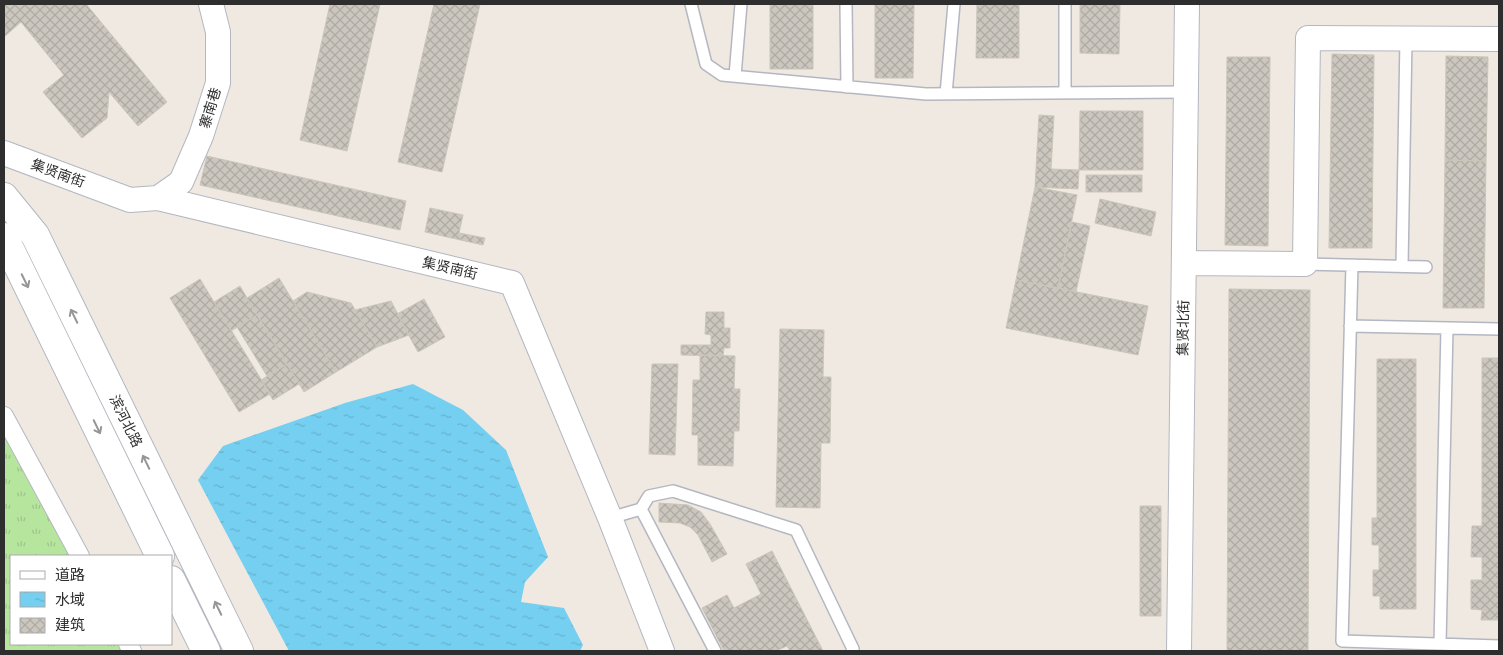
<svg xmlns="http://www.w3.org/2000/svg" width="1503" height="655" font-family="Barlow,'Noto Sans SC',sans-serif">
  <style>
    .grass { fill: url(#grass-tufts) }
    .water { fill: url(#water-ripples) }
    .building { fill: url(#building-cross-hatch); stroke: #cbc5ba }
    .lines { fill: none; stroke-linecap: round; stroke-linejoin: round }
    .service-casing { stroke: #b4b7c1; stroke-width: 14 }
    .pedestrian-casing { stroke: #b4b7c1; stroke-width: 20 }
    .minor-casing { stroke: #b4b7c1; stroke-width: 26 }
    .secondary-casing { stroke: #b4b7c1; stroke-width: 30 }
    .service { stroke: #fff; stroke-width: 11 }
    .pedestrian { stroke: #fff; stroke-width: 18 }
    .minor { stroke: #fff; stroke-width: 24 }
    .secondary { stroke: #fff; stroke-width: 28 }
    .oneway { stroke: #969696 }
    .labels { text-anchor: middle; stroke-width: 5; stroke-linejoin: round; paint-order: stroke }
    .street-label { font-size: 14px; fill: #2e2e2e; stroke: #fff }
  </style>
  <defs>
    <pattern id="grass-tufts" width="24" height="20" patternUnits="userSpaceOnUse" patternTransform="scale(1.25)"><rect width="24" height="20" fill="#b6e59e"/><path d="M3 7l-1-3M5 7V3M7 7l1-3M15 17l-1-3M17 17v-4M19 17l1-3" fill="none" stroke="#9dc588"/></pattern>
    <pattern id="water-ripples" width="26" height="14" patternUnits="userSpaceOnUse" patternTransform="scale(1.25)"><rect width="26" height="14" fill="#75cff0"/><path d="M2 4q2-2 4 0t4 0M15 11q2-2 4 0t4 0" fill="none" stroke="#66b2ce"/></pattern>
    <pattern id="building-cross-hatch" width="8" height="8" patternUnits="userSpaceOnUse" patternTransform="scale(1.25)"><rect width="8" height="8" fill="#cbc7bf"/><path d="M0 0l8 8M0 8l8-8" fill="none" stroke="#afaba4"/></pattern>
  </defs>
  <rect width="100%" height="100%" fill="#efe9e1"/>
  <path class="grass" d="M 4,416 L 80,556 L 11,556 L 11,644 L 128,644 L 132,651 L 4,651 Z"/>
  <path class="water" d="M 413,384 L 463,410 L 506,450 L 548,557 L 525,582 L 521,602 L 564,608 L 583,645 L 580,651 L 289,651 L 198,480 L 223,446 L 345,403 Z"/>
  <path class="building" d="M 4,4 L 86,4 L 167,102 L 138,126 L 109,92 L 107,118 L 82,138 L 43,92 L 64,75 L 21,22 L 4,37 Z
    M 330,4 L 380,4 L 347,151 L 300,140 Z
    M 434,4 L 480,4 L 442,172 L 398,162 Z
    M 770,4 L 813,4 L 813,69 L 770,69 Z
    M 875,4 L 914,4 L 913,78 L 875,78 Z
    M 977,4 L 1019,4 L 1019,58 L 976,58 Z
    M 1080,4 L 1120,4 L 1119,54 L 1080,53 Z
    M 1332,54 L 1374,55 L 1372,248 L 1329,248 Z
    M 1446,56 L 1488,57 L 1486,161 L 1445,160 Z
    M 1227,57 L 1270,57 L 1268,246 L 1225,245 Z
    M 1080,111 L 1143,111 L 1143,170 L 1079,170 Z
    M 1039,115 L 1054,116 L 1051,169 L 1079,170 L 1078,189 L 1035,187 Z
    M 207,156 L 406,201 L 400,230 L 200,185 Z
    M 1445,160 L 1486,161 L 1484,308 L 1443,308 Z
    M 1086,175 L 1142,175 L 1142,192 L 1086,192 Z
    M 1035,187 L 1077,195 L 1058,288 L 1016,280 Z
    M 1100,199 L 1156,212 L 1151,236 L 1095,223 Z
    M 430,208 L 463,215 L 459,233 L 485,238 L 483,245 L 425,232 Z
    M 1072,222 L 1090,226 L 1076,292 L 1058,288 Z
    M 279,278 L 336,372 L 304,392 L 247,298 Z
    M 200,279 L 270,394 L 239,412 L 170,298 Z
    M 1016,280 L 1148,306 L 1138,355 L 1006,328 Z
    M 240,286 L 257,315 L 231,331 L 214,302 Z
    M 1229,289 L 1310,290 L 1308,651 L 1227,651 Z
    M 307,292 L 351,303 L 377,347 L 336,372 L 293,301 Z
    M 424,299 L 445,337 L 418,352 L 397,314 Z
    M 391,301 L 409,335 L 377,347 L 355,310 Z
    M 706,312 L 724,312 L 724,328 L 730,328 L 730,348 L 724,348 L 723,356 L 681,355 L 681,345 L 711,345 L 711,335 L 705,334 Z
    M 257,315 L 287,364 L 267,376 L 237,327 Z
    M 780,329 L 824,330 L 823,377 L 831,377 L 830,443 L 821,443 L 820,508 L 776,507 Z
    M 700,355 L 735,356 L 734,389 L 740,389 L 739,431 L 734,431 L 733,466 L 698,465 L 698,435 L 692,435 L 693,380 L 700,380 Z
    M 1482,358 L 1499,358 L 1499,620 L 1481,620 L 1482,610 L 1471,609 L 1471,580 L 1482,580 L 1482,557 L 1471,557 L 1472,526 L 1482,526 Z
    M 1377,359 L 1416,359 L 1416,609 L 1380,609 L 1380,596 L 1373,596 L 1373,570 L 1379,570 L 1379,545 L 1372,545 L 1372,518 L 1377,518 Z
    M 287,364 L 299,384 L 273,400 L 261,380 Z
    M 652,364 L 678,364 L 675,455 L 649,454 Z
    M 659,503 L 688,505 L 701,512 L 710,524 L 727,554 L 712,562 L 698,535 L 690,527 L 680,523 L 659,522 Z
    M 1140,506 L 1161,506 L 1161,616 L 1140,616 Z
    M 772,551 L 823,651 L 790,651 L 787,646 L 776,651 L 724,651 L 702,608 L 727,595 L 734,608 L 761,594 L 746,564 Z"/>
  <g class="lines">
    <defs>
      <path id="service" d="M 691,4 L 706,64 L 722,75 L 926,94 L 1186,92
        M 846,4 L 847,87
        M 1065,4 L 1065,93
        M 735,76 L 741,4
        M 946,94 L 954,4
        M 1305,264 L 1426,267
        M 1352,265 L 1342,641 L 1499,646
        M 1402,266 L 1406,39
        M 1350,326 L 1499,329
        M 641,509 L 715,651
        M 610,518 L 641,509 L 649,496 L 673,491 L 796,530 L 853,649 L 852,651
        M 1440,644 L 1447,328"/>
      <path id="pedestrian" d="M 4,416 L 80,556
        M 128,644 L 132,651"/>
      <path id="minor" d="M 4,153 L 130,200 L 158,198 L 512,283 L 610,518 L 662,651
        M 158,198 L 181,182 L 201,136 L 218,83 L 218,32 L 211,4
        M 1184,263 L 1305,264 L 1308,38 L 1499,39
        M 1179,651 L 1187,4"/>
      <path id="secondary" d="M 4,197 L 35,235 L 239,651
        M 4,237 L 160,556
        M 171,580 L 206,651"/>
    </defs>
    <use href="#service" class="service-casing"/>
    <use href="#pedestrian" class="pedestrian-casing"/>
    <use href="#minor" class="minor-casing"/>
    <use href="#secondary" class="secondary-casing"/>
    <use href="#service" class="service"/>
    <use href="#pedestrian" class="pedestrian"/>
    <use href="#minor" class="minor"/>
    <use href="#secondary" class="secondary"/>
  </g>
  <defs><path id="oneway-shaft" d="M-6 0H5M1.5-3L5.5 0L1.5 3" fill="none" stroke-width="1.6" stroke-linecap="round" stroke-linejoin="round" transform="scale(1.25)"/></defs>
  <g class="oneway">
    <use href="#oneway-shaft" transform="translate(25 281) rotate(64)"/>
    <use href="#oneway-shaft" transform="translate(74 316) rotate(-116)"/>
    <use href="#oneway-shaft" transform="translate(97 427) rotate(64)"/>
    <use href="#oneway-shaft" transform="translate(146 462) rotate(-116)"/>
    <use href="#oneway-shaft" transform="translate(218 608) rotate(-116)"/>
  </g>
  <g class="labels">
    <g class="street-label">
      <text transform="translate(210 108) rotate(-73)" y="5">寨南巷</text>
      <text transform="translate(58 173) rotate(20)" y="5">集贤南街</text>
      <text transform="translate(450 268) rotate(13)" y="5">集贤南街</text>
      <text transform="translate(1183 328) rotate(-89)" y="5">集贤北街</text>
      <text transform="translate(126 421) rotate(64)" y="5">滨河北路</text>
    </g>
  </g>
  <rect width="1503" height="655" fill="none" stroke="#2e2e2e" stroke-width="10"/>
  <rect x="10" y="555" width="162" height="90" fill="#ffffff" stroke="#ababab"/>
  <rect x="20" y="571" width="25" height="8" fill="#ffffff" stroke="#ababab"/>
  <text x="55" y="580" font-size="15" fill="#2e2e2e">道路</text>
  <rect x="20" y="592" width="25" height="15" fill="url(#water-ripples)" stroke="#ababab"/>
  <text x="55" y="605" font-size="15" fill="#2e2e2e">水域</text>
  <rect x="20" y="618" width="25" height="15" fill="url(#building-cross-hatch)" stroke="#ababab"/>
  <text x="55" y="630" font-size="15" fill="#2e2e2e">建筑</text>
</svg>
